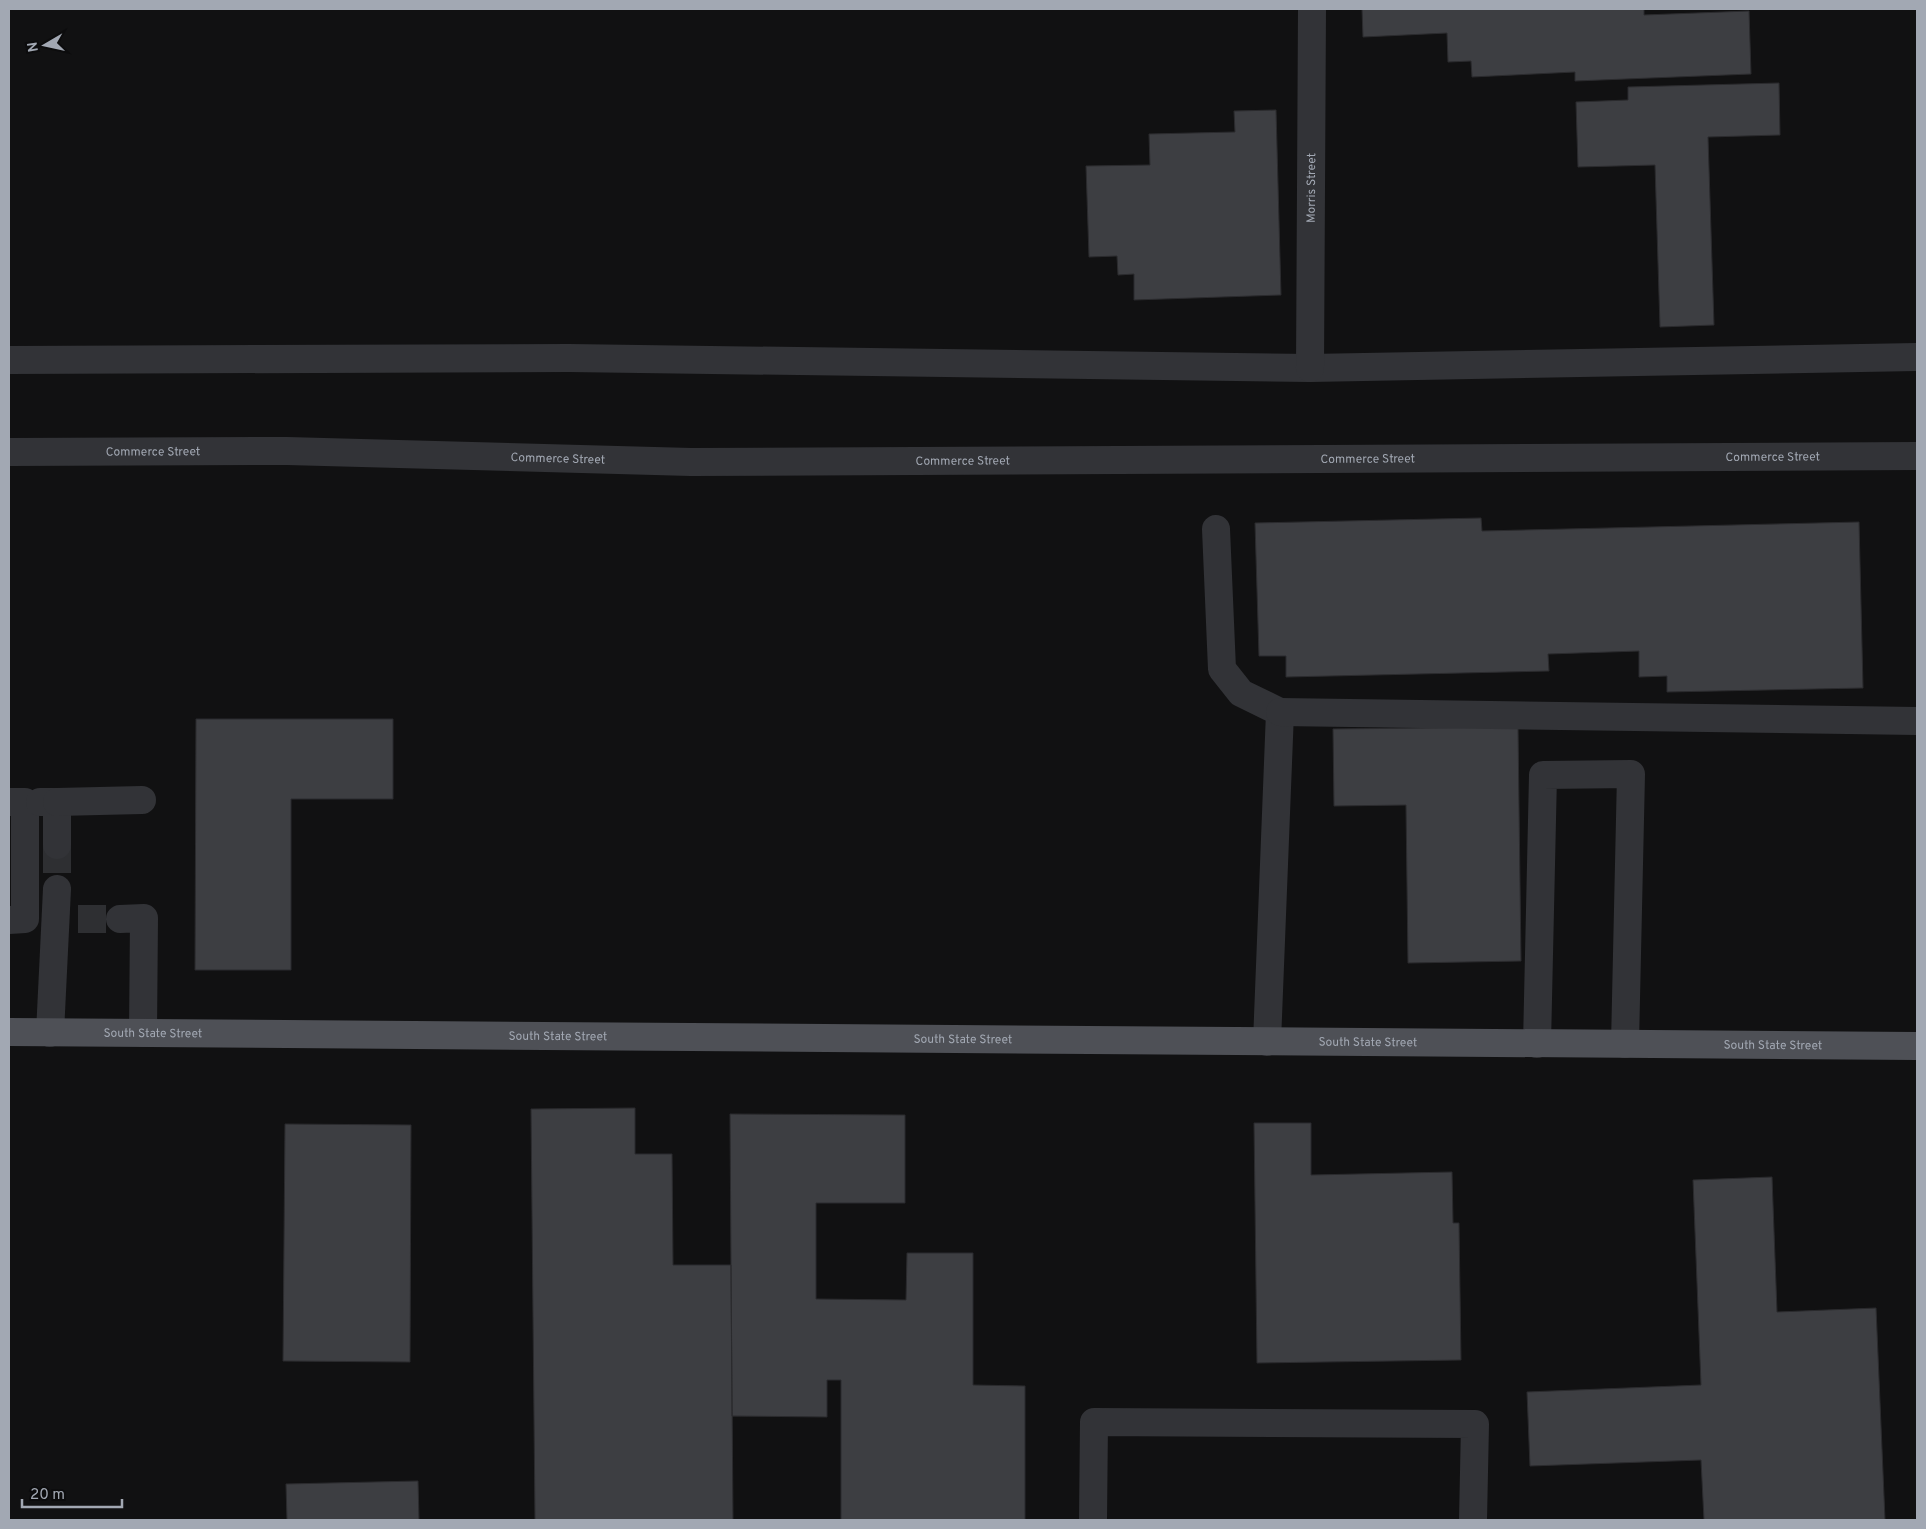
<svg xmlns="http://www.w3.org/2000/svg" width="1926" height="1529" font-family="Overpass,sans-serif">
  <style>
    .building { fill: #3d3e42; stroke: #2b2b2e }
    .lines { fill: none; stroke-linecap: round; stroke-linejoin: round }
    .minor-tunnel { stroke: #2e2f32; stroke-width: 28; stroke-dasharray: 28 14; stroke-linecap: butt }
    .minor { stroke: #323337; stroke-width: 28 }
    .major { stroke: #4e5056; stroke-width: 28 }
    .labels { text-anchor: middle; stroke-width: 4; stroke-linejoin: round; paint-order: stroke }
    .street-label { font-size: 12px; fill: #a2a8b3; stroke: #0c0c0d }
  </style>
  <rect width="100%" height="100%" fill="#111112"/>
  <path class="building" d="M 1362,9 L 1644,9 L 1644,15 L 1749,11 L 1751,74 L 1575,81 L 1575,72 L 1472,77 L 1471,61 L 1448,62 L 1447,33 L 1363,37 Z
    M 1779,83 L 1780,135 L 1708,137 L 1714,325 L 1660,327 L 1655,165 L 1578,167 L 1576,102 L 1628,100 L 1628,87 Z
    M 1276,110 L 1281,295 L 1134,300 L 1134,274 L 1118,275 L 1117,256 L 1089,257 L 1086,166 L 1150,165 L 1149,134 L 1235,132 L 1234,111 Z
    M 1481,518 L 1482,531 L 1859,522 L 1863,688 L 1667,692 L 1667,676 L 1639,677 L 1639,651 L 1548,654 L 1549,671 L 1286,677 L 1286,656 L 1259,656 L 1255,523 Z
    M 196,719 L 393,719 L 393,799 L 291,799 L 291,970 L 195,970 Z
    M 1518,727 L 1521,961 L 1408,963 L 1406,805 L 1334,806 L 1333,729 Z
    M 635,1108 L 635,1154 L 672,1154 L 673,1265 L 731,1265 L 733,1520 L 535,1520 L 531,1109 Z
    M 730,1114 L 905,1115 L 905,1203 L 816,1203 L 816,1299 L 906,1300 L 907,1253 L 973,1253 L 973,1385 L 1025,1386 L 1025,1520 L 841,1520 L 841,1380 L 827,1380 L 827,1417 L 732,1416 Z
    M 1254,1123 L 1311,1123 L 1311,1175 L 1452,1172 L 1453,1223 L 1459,1223 L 1461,1360 L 1257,1363 Z
    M 285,1124 L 411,1125 L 410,1362 L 283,1361 Z
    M 1772,1177 L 1777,1312 L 1876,1308 L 1885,1520 L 1704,1520 L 1701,1460 L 1530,1466 L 1527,1392 L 1701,1385 L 1693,1180 Z
    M 418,1481 L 419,1520 L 287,1520 L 286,1484 Z"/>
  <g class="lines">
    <path class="minor-tunnel" d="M 57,845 L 57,889
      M 78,919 L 120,919"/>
    <g class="minor">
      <path d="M 9,360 L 569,358 L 1310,368 L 1917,357"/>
      <path id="s1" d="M 1310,368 L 1312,9"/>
      <path id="s2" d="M 9,452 L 287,451 L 691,462 L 1917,456"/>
      <path d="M 1216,529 L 1222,669 L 1241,693 L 1280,712 L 1267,1042"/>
      <path d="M 1280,712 L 1917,721"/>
      <path d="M 9,802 L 25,802 L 25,919 L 9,920"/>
      <path d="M 40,802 L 57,802 L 57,845"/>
      <path d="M 57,802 L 142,800"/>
      <path d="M 120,919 L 144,918 L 143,1033"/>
      <path d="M 50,1033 L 57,889"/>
      <path d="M 1537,1044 L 1543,775 L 1631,774 L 1625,1044"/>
      <path d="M 1093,1520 L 1094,1422 L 1475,1424 L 1473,1520"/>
    </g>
    <path class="major" id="s3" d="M 9,1032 L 1917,1046"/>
  </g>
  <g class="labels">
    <g class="street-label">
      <text dy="4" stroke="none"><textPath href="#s1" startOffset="180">Morris Street</textPath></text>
      <text dy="4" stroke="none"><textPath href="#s2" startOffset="144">Commerce Street</textPath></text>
      <text dy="4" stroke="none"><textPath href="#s2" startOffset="1764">Commerce Street</textPath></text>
      <text dy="4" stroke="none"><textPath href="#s2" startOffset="549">Commerce Street</textPath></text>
      <text dy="4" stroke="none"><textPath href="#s2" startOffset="1359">Commerce Street</textPath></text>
      <text dy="4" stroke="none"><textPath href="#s2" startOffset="954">Commerce Street</textPath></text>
      <text dy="4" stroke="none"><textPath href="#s3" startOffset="144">South State Street</textPath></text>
      <text dy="4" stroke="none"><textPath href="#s3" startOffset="549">South State Street</textPath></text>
      <text dy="4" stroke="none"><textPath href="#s3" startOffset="954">South State Street</textPath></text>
      <text dy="4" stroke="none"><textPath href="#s3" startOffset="1359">South State Street</textPath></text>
      <text dy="4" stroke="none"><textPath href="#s3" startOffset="1764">South State Street</textPath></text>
    </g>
  </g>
  <rect width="1926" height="1529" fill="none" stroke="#a2a8b3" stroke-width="20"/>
  <g transform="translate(45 45) rotate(261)" stroke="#0c0c0d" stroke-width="4" paint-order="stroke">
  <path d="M0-4L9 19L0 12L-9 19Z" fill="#a2a8b3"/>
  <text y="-8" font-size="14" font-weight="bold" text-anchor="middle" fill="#a2a8b3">N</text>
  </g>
  <path d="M22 1499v8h100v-8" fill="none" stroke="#a2a8b3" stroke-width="2.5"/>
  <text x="30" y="1499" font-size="15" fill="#a2a8b3" stroke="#0c0c0d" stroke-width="4" paint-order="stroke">20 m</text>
</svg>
